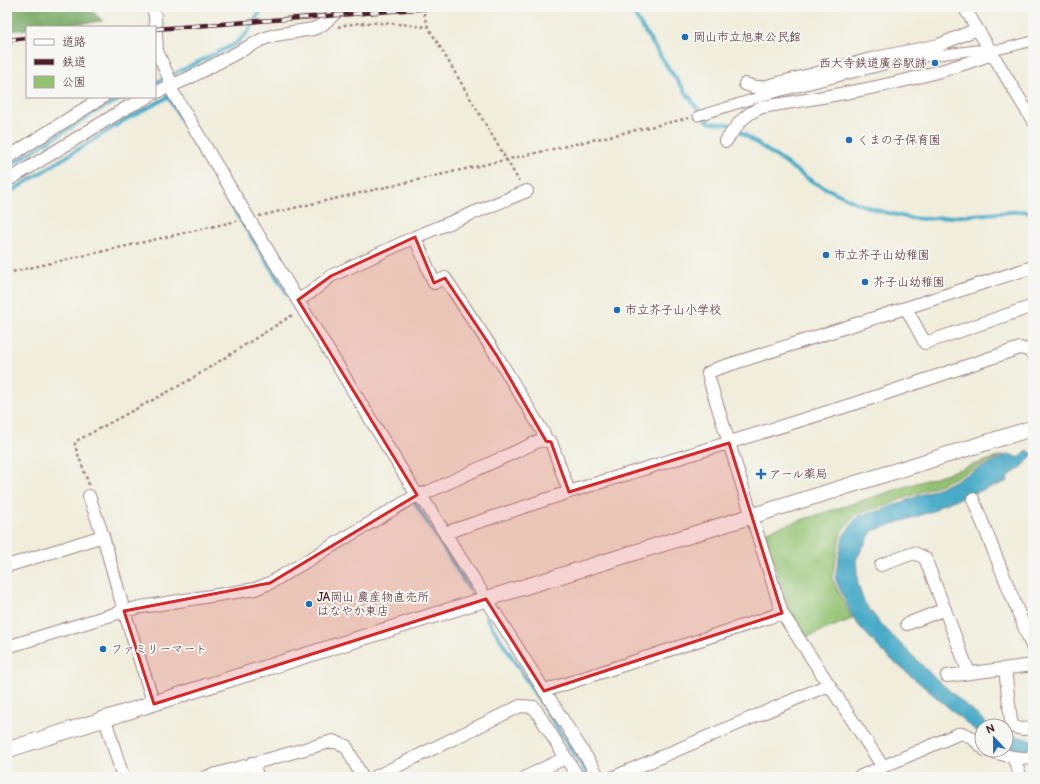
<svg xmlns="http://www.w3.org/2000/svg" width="1040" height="784" font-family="'Balsamiq Sans','Klee One',sans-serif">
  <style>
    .green { fill: #93c271; stroke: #6e704e }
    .forest { fill: #76a863; stroke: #606447 }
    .water { fill: #47aac7; stroke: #486479 }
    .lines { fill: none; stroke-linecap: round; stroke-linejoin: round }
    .stream { stroke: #47aac7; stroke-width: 4 }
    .pedestrian-casing { stroke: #9d8683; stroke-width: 11 }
    .minor-casing { stroke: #9d8683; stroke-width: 14 }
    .tertiary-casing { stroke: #9d8683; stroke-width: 17 }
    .path { stroke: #9d8683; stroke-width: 2.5; stroke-dasharray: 3 3; stroke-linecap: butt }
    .pedestrian { stroke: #fff; stroke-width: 9 }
    .minor { stroke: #fff; stroke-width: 12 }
    .tertiary { stroke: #fff; stroke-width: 15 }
    .rail-casing { stroke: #4a1f2b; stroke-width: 4.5 }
    .rail { stroke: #f6f6f2; stroke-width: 3; stroke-dasharray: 9; stroke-linecap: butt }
    .marked { fill: #d62828; fill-opacity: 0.2; stroke: #d62828; stroke-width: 3; stroke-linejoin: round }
    .poi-dot { fill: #1f6fb2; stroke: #f6f6f2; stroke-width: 1.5 }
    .labels { text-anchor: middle; stroke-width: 4; stroke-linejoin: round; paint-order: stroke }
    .poi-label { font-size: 12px; fill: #4a1f2b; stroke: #f6f6f2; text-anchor: start }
  </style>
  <rect width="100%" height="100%" fill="#f6f6f2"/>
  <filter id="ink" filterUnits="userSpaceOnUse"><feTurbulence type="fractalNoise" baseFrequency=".025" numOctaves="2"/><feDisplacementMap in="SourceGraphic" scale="8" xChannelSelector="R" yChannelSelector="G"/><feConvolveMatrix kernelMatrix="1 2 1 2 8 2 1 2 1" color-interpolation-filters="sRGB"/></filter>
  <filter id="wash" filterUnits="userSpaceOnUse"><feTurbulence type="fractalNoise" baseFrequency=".012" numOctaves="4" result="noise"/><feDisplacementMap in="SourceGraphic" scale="16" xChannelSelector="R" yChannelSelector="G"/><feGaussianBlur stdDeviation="0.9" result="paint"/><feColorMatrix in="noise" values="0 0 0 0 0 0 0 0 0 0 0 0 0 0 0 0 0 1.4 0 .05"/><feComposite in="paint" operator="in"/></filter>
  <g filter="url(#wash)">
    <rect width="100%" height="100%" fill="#f0eddb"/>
    <path class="green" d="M 1004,455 L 941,484 L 881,507 L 856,514 L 841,532 L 832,578 L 852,619 L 804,638 L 789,610 L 764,532 Z"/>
    <path class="forest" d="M 7,7 L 91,7 L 91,10 L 103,21 L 46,27 L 27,27 L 27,29 L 7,31 Z"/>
    <path class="water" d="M 1027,450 L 1033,454 L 1022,467 L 1007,477 L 1008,481 L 941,505 L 936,510 L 872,531 L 856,560 L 858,585 L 864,602 L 879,622 L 934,677 L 990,726 L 982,726 L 982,736 L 885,654 L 860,627 L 852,616 L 835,578 L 843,536 L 858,516 L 882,510 L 948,484 L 1009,454 L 1019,458 Z
      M 1006,733 L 1033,741 L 1033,751 L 1006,747 Z"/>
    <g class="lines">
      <path class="stream" d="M 629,7 L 669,69 L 706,120 L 711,123 L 729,124 L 813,182 L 859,204 L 884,212 L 909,218 L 924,219 L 1024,211 L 1033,214
        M 155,83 L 235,44 L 247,33 L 263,7
        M 167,95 L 236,213 L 288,295
        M 7,167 L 104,107 L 125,97
        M 7,194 L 123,121 L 168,97
        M 412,498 L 469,589
        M 486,617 L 589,777"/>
    </g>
  </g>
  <g filter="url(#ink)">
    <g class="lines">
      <defs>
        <path id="pedestrian" d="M 698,116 L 759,97 L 908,59 L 976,50 L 1001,49 L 1033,41"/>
        <path id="minor" d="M 153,7 L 155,16 L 157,51 L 172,85
          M 964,7 L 1033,121
          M 745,84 L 754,87 L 763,87 L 875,58 L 939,45 L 977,29
          M 169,86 L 303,309 L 417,495 L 425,502 L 599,777
          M 155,93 L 189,78 L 263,39 L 275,35 L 313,29 L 322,25 L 342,7
          M 726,141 C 736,126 744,114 762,107 C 839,95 918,82 992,54
          M 7,158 L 103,97
          M 7,181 L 126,108 L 148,97
          M 415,237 L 434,283 L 445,278 L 497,356 L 544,434 L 546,441
          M 298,300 L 310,293 L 331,276 L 415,237 L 527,191
          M 906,308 L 925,343 L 1033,306
          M 89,496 L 103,536
          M 973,499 L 1033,649
          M 445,533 L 569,492 L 863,401 L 1020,348 L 1028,350 L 1033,355
          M 881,565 L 914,553 L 925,558 L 969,673
          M 7,566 L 103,536 L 124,611 L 141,607 L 255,589 L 270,583 L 417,495 L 428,492 L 541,440 L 551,442 L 569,492
          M 907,624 L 945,609
          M 7,647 L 124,611 L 154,704
          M 1005,669 L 1011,721 L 1014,727 L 1022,729 L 1033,728
          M 947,676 L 1033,665
          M 544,691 L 782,613
          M 105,719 L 123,777
          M 985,750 L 1013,757 L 1033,759
          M 1013,757 L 1021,777
          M 252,763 L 258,777
          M 883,767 L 782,613 L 710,382 L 708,373 L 716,369 L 1033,267
          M 206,777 L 333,741 L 346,746 L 362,777
          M 375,777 L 520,706 L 534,707 L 578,777
          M 526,777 L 565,758
          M 614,777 L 828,685
          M 859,777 L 958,734 C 968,732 975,741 982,747"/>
        <path id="tertiary" d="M 7,750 C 348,640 691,537 1033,428"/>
      </defs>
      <use href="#pedestrian" class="pedestrian-casing"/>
      <use href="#minor" class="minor-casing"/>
      <use href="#tertiary" class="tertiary-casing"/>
      <path class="path" d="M 424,7 L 424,14 L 427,25
        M 338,27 C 359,20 399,23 422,27 L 427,25 L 519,181
        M 259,216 L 689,118
        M 7,273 L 237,221
        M 89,485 L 75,446 L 75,442 L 78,440 L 188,381 L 294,314"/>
      <use href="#pedestrian" class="pedestrian"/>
      <use href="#minor" class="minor"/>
      <use href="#tertiary" class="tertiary"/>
      <defs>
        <path id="rail" d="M 155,29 L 444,7
          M 7,40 L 27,38"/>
      </defs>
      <use href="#rail" class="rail-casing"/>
      <use href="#rail" class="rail"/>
    </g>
  </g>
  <path class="marked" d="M 415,237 L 434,283 L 445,278 L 497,356 L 546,441 L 551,442 L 569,492 L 729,443 L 782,613 L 544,691 L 486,599 L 154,704 L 124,611 L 270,583 L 417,495 L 298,300 L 331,276 Z"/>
  <g class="poi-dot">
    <circle cx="685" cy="37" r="4"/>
    <circle cx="935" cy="63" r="4"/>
    <circle cx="849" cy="140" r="4"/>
    <circle cx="826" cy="255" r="4"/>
    <circle cx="865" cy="282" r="4"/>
    <circle cx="617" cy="310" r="4"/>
    <path d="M759 468h4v4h4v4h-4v4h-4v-4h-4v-4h4z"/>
    <circle cx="309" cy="604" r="4"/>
    <circle cx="103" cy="649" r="4"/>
  </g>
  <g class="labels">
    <g class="poi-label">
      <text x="693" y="41">岡山市立旭東公民館</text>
      <text x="927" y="67" text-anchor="end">西大寺鉄道廣谷駅跡</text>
      <text x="857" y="144">くまの子保育園</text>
      <text x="834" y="259">市立芥子山幼稚園</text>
      <text x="873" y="286">芥子山幼稚園</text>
      <text x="625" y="314">市立芥子山小学校</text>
      <text x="769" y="478">アール薬局</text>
      <text x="317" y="601">JA岡山 農産物直売所<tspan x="317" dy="14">はなやか東店</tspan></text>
      <text x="111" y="653">ファミリーマート</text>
    </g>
  </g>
  <rect width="1040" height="784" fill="none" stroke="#f6f6f2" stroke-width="24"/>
  <rect x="26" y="26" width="130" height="72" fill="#f6f6f2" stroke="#b1a0a2"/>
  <rect x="34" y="39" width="20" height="6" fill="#ffffff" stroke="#b1a0a2"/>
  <text x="62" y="46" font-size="12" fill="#4a1f2b">道路</text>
  <rect x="34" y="59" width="20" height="6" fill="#4a1f2b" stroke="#b1a0a2"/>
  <text x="62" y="66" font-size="12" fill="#4a1f2b">鉄道</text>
  <rect x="34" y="76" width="20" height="12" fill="#93c271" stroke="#b1a0a2"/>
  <text x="62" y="86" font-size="12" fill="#4a1f2b">公園</text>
  <g transform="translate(994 738) rotate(338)"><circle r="19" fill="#f6f6f2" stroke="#b1a0a2"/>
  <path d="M0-3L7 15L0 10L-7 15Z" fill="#1f6fb2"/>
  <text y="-6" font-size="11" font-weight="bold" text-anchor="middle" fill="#4a1f2b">N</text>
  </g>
</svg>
